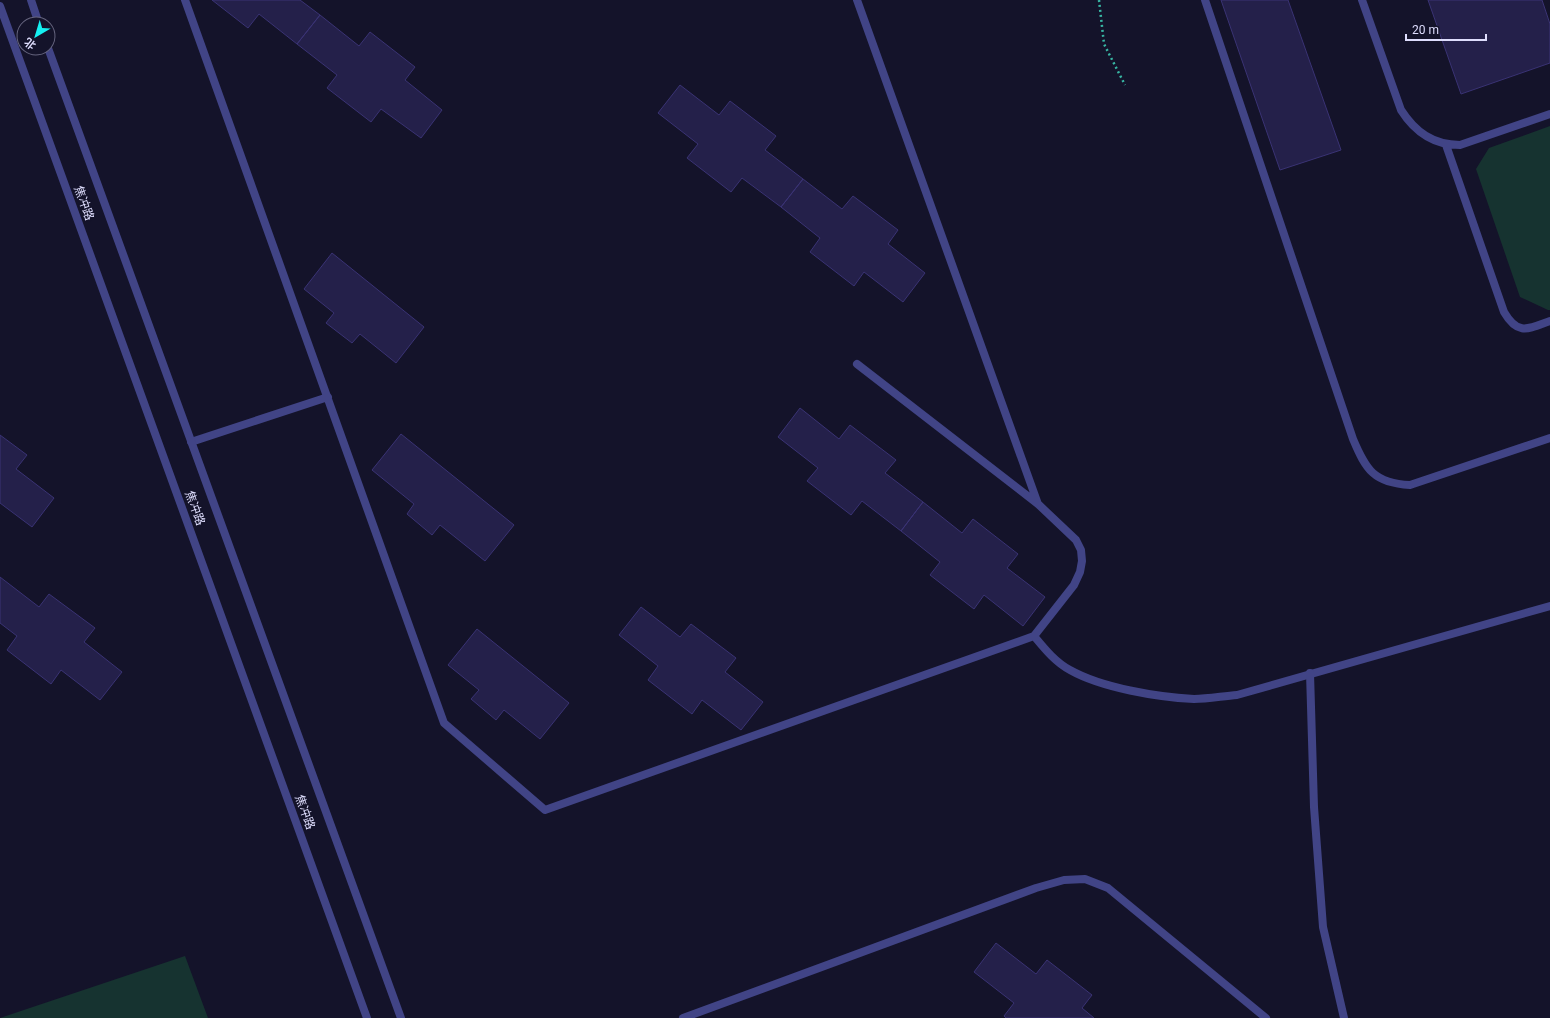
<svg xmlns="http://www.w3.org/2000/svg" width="1550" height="1018" font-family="Roboto,'Noto Sans SC',sans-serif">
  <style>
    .green { fill: #163330 }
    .building { fill: #24204a; stroke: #3a3374 }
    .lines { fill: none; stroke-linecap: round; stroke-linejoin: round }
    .path { stroke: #38b6a3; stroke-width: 2.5; stroke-dasharray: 2 3; stroke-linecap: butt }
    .service { stroke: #414486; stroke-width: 8 }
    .minor { stroke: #414486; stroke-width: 8 }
    .labels { text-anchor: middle; stroke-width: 3; stroke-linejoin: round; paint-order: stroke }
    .street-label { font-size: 12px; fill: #deddfd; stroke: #14132a }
  </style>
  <rect width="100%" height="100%" fill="#14132a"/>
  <path class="green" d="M 1550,126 L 1550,310 L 1548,310 L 1520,297 L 1476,169 L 1489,148 Z
    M 185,956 L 208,1018 L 0,1018 Z"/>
  <path class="building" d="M 212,0 L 300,0 L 320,15 L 297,44 L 259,14 L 248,28 Z
    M 1221,0 L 1288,0 L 1341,150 L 1280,170 Z
    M 1428,0 L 1542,0 L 1550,24 L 1550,63 L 1461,94 Z
    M 320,15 L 359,46 L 370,32 L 415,67 L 405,80 L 442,110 L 421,138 L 381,109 L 371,122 L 327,88 L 337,75 L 297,44 Z
    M 680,85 L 719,115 L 730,101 L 776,136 L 765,150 L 803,179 L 781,207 L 742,178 L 731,192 L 687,158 L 698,144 L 658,113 Z
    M 803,179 L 842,209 L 853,196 L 898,230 L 888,244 L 925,273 L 903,302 L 864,272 L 854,286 L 810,252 L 820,238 L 781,207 Z
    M 332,253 L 424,327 L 396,363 L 360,334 L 352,343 L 326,323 L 334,313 L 304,289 Z
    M 800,408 L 839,439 L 850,425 L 896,460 L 885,473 L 923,502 L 901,531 L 862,501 L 851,515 L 807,481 L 818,468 L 778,437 Z
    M 401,434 L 514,525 L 485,561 L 440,525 L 432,535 L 407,514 L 414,504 L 372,470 Z
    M 0,435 L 27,455 L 16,469 L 54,498 L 32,527 L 0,503 Z
    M 923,502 L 962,533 L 973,519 L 1018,554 L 1007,568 L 1045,597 L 1023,626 L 984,595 L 974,609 L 930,575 L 940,562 L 901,531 Z
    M 0,577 L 39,607 L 49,594 L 95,628 L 84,642 L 122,672 L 100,700 L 61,670 L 51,684 L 7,650 L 17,636 L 0,623 Z
    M 641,607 L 680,637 L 691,624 L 736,658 L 725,672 L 763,702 L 741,730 L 702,700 L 692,714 L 648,680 L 658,666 L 619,635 Z
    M 477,629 L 569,703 L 540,739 L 504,710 L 496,720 L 471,699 L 479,690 L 448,665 Z
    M 996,943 L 1036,974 L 1047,960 L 1092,995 L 1082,1008 L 1094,1018 L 1006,1018 L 1004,1016 L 1014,1003 L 974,972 Z"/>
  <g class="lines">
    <path class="path" d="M 1099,0 L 1104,44 L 1125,85"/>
    <path class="service" d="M 185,0 L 444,723 L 545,810 L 1034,636 L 1074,585 L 1080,572 L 1082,561 L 1081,550 L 1076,540 L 1038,504 L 857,364
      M 857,0 L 1038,504
      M 1205,0 L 1353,439 C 1366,470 1374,483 1410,485 L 1550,438
      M 1362,0 L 1401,110 C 1415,132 1433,145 1460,145 L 1550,114
      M 1446,145 L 1504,312 C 1518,336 1528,329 1550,321
      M 191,442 L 328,397
      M 1034,636 C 1044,648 1055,662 1070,670 C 1102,688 1157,697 1194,699 C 1208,699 1223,696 1237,695 L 1550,606
      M 683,1018 L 1036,888 L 1064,880 L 1085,879 L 1108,888 L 1266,1018"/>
    <path class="minor" d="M 31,0 L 39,24
      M 0,6 L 367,1018
      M 48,48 L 401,1018
      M 1310,673 L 1314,807 L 1323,927 L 1344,1018"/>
  </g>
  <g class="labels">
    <g class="street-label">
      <text transform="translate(84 203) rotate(70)" y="4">焦冲路</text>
      <text transform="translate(195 508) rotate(70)" y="4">焦冲路</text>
      <text transform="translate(305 812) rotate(70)" y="4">焦冲路</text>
    </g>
  </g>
  <g transform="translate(36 36) rotate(218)"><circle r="19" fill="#14132a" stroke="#65647e"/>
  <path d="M0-3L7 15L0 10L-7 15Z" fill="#15eff1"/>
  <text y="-6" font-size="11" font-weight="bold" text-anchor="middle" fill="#deddfd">北</text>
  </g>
  <path d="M1406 34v6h80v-6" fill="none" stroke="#deddfd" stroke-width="2"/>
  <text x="1412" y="34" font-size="12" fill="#deddfd" stroke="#14132a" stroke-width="3" paint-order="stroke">20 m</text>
</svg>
